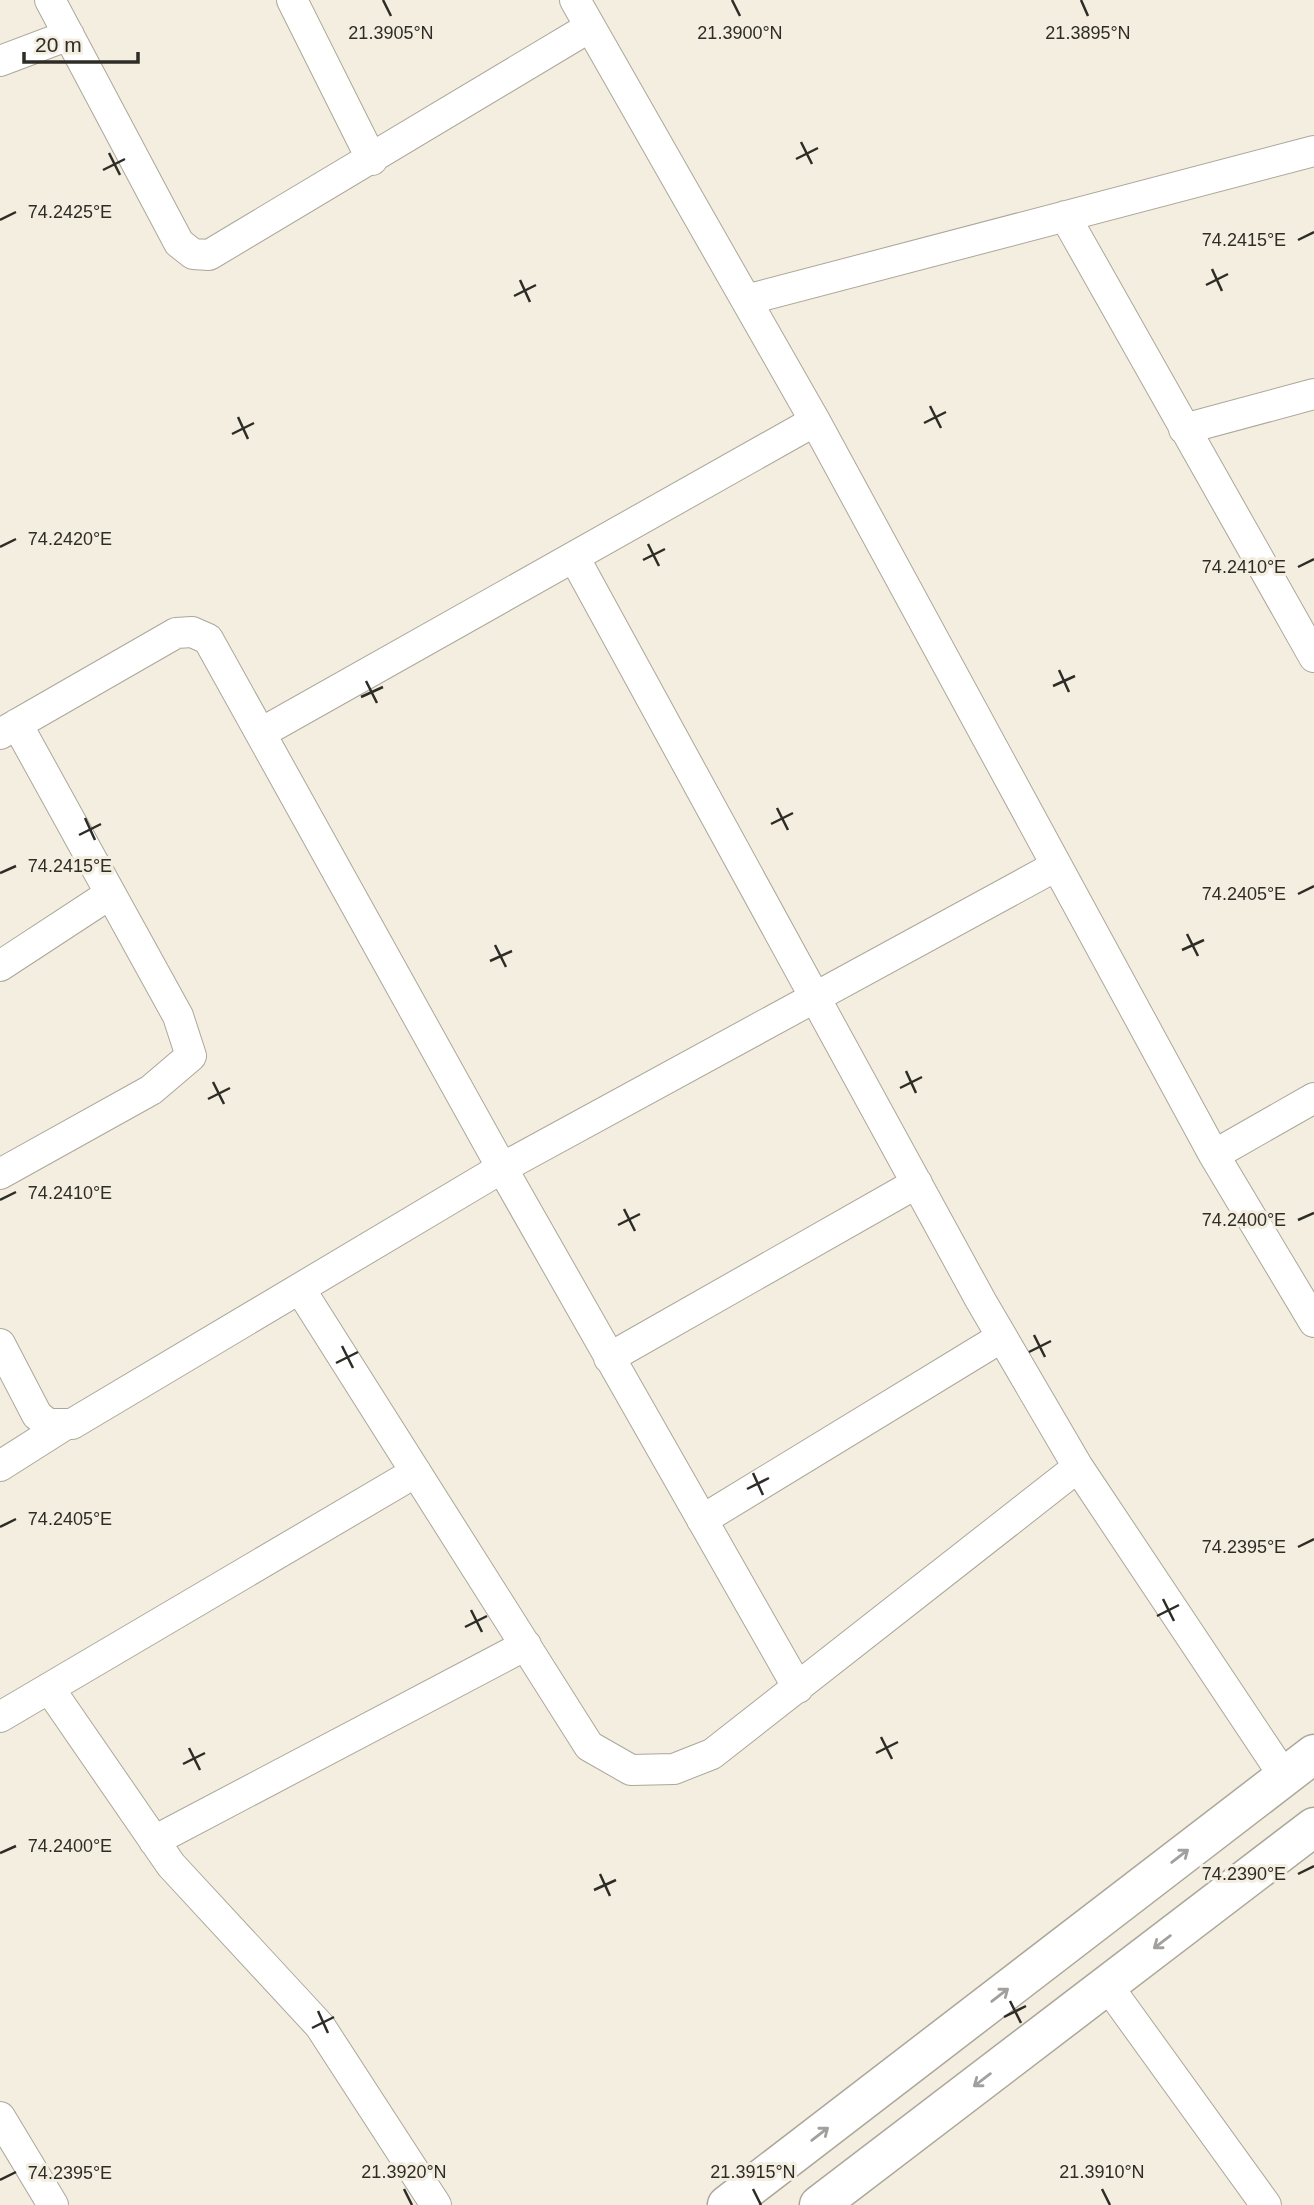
<svg xmlns="http://www.w3.org/2000/svg" width="1314" height="2205" font-family="Helvetica,sans-serif">
  <style>
    .lines { fill: none; stroke-linecap: round; stroke-linejoin: round }
    .minor-casing { stroke: #aca799; stroke-width: 32 }
    .secondary-casing { stroke: #aca799; stroke-width: 41 }
    .minor { stroke: #fff; stroke-width: 30 }
    .secondary { stroke: #fff; stroke-width: 38 }
    .oneway { stroke: #a1a09e }
    .ticks { fill: none; stroke: #2e2c27; stroke-width: 2.5 }
    .ticks-label { font-size: 18px; text-anchor: middle; fill: #2e2c27; stroke: #f3eedf; stroke-width: 6; stroke-linejoin: round; paint-order: stroke }
  </style>
  <rect width="100%" height="100%" fill="#f3eedf"/>
  <g class="lines">
    <defs>
      <path id="minor" d="M 50,0 L 179,243 L 193,254 L 209,255 L 590,27
        M 292,0 L 372,160
        M 575,0 L 815,421 L 1214,1155 L 1314,1322
        M 0,61 L 69,35
        M 1065,216 L 1314,657
        M 746,300 L 1314,151
        M 1184,429 L 1314,394
        M 574,557 L 981,1301 L 1078,1467 L 1284,1776
        M 261,733 L 815,421
        M 0,734 L 176,633 L 192,632 L 208,639 L 502,1168 L 798,1688
        M 0,966 L 110,894
        M 1214,1155 L 1314,1098
        M 0,1174 L 151,1090 L 191,1056 L 178,1016 L 17,724
        M 300,1289 L 589,1746 L 631,1770 L 674,1769 L 712,1754 L 1078,1467
        M 0,1344 L 37,1415 L 48,1424 L 72,1424 L 502,1168 L 1056,866
        M 609,1358 L 917,1183
        M 0,1466 L 63,1426
        M 702,1520 L 1002,1337
        M 49,1688 L 171,1865 L 320,2026 L 436,2205
        M 0,1717 L 416,1472
        M 154,1841 L 526,1645
        M 1107,1985 L 1266,2205
        M 0,2117 L 53,2205"/>
      <path id="secondary" d="M 727,2205 L 1314,1754
        M 819,2205 L 1314,1827"/>
    </defs>
    <use href="#minor" class="minor-casing"/>
    <use href="#secondary" class="secondary-casing"/>
    <use href="#minor" class="minor"/>
    <use href="#secondary" class="secondary"/>
  </g>
  <defs><path id="oneway-shaft" d="M-6 0H5M1.5-3L5.5 0L1.5 3" fill="none" stroke-width="1.6" stroke-linecap="round" stroke-linejoin="round" transform="scale(1.75)"/></defs>
  <g class="oneway">
    <use href="#oneway-shaft" transform="translate(1180 1856) rotate(-38)"/>
    <use href="#oneway-shaft" transform="translate(1162 1942) rotate(143)"/>
    <use href="#oneway-shaft" transform="translate(1000 1995) rotate(-38)"/>
    <use href="#oneway-shaft" transform="translate(982 2080) rotate(143)"/>
    <use href="#oneway-shaft" transform="translate(820 2134) rotate(-38)"/>
  </g>
  <path class="ticks" d="M 383,0 L 391,16M 732,0 L 740,16M 1081,0 L 1088,16M 801,142 L 812,164M 109,153 L 120,175M 796,159 L 818,148M 103,170 L 125,159M 0,220 L 16,212M 1298,240 L 1314,232M 1212,269 L 1222,291M 520,280 L 530,302M 1206,285 L 1228,274M 514,296 L 536,285M 930,406 L 941,428M 238,417 L 248,439M 924,423 L 946,412M 232,434 L 254,423M 648,544 L 659,566M 0,547 L 16,539M 643,560 L 665,549M 1298,567 L 1314,559M 1059,670 L 1069,692M 366,681 L 377,703M 1053,686 L 1075,676M 361,697 L 383,687M 777,808 L 788,830M 85,818 L 95,840M 771,824 L 793,813M 79,835 L 101,824M 0,873 L 16,866M 1298,894 L 1314,886M 1187,934 L 1198,956M 495,945 L 506,967M 1182,950 L 1204,940M 490,961 L 512,951M 906,1071 L 916,1093M 213,1082 L 224,1104M 900,1088 L 922,1077M 208,1099 L 230,1088M 0,1200 L 16,1192M 624,1209 L 635,1231M 1298,1220 L 1314,1213M 618,1225 L 640,1214M 1034,1335 L 1045,1357M 342,1346 L 353,1368M 1029,1352 L 1051,1341M 336,1363 L 358,1352M 753,1473 L 763,1495M 747,1489 L 769,1478M 0,1527 L 16,1519M 1298,1547 L 1314,1539M 1163,1599 L 1174,1621M 471,1610 L 482,1632M 1157,1616 L 1179,1605M 465,1627 L 487,1616M 881,1737 L 892,1759M 189,1748 L 200,1770M 876,1753 L 898,1742M 183,1764 L 205,1753M 0,1853 L 16,1846M 600,1874 L 610,1896M 1298,1874 L 1314,1866M 594,1890 L 616,1880M 1010,2001 L 1021,2023M 318,2011 L 328,2033M 1004,2017 L 1026,2006M 312,2028 L 334,2017M 0,2180 L 16,2172M 404,2189 L 412,2205M 753,2189 L 761,2205M 1102,2189 L 1110,2205"/>
  <g class="ticks-label">
    <text x="740" y="39">21.3900°N</text>
    <text x="1088" y="39">21.3895°N</text>
    <text x="391" y="39">21.3905°N</text>
    <text x="70" y="218">74.2425°E</text>
    <text x="1244" y="246">74.2415°E</text>
    <text x="70" y="545">74.2420°E</text>
    <text x="1244" y="573">74.2410°E</text>
    <text x="70" y="872">74.2415°E</text>
    <text x="1244" y="900">74.2405°E</text>
    <text x="70" y="1199">74.2410°E</text>
    <text x="1244" y="1226">74.2400°E</text>
    <text x="70" y="1525">74.2405°E</text>
    <text x="1244" y="1553">74.2395°E</text>
    <text x="70" y="1852">74.2400°E</text>
    <text x="1244" y="1880">74.2390°E</text>
    <text x="404" y="2178">21.3920°N</text>
    <text x="753" y="2178">21.3915°N</text>
    <text x="1102" y="2178">21.3910°N</text>
    <text x="70" y="2179">74.2395°E</text>
  </g>
  <path d="M24 52v10h114v-10" fill="none" stroke="#2e2c27" stroke-width="3.5"/>
  <text x="35" y="52" font-size="21" fill="#2e2c27" stroke="#f3eedf" stroke-width="5" paint-order="stroke">20 m</text>
</svg>
